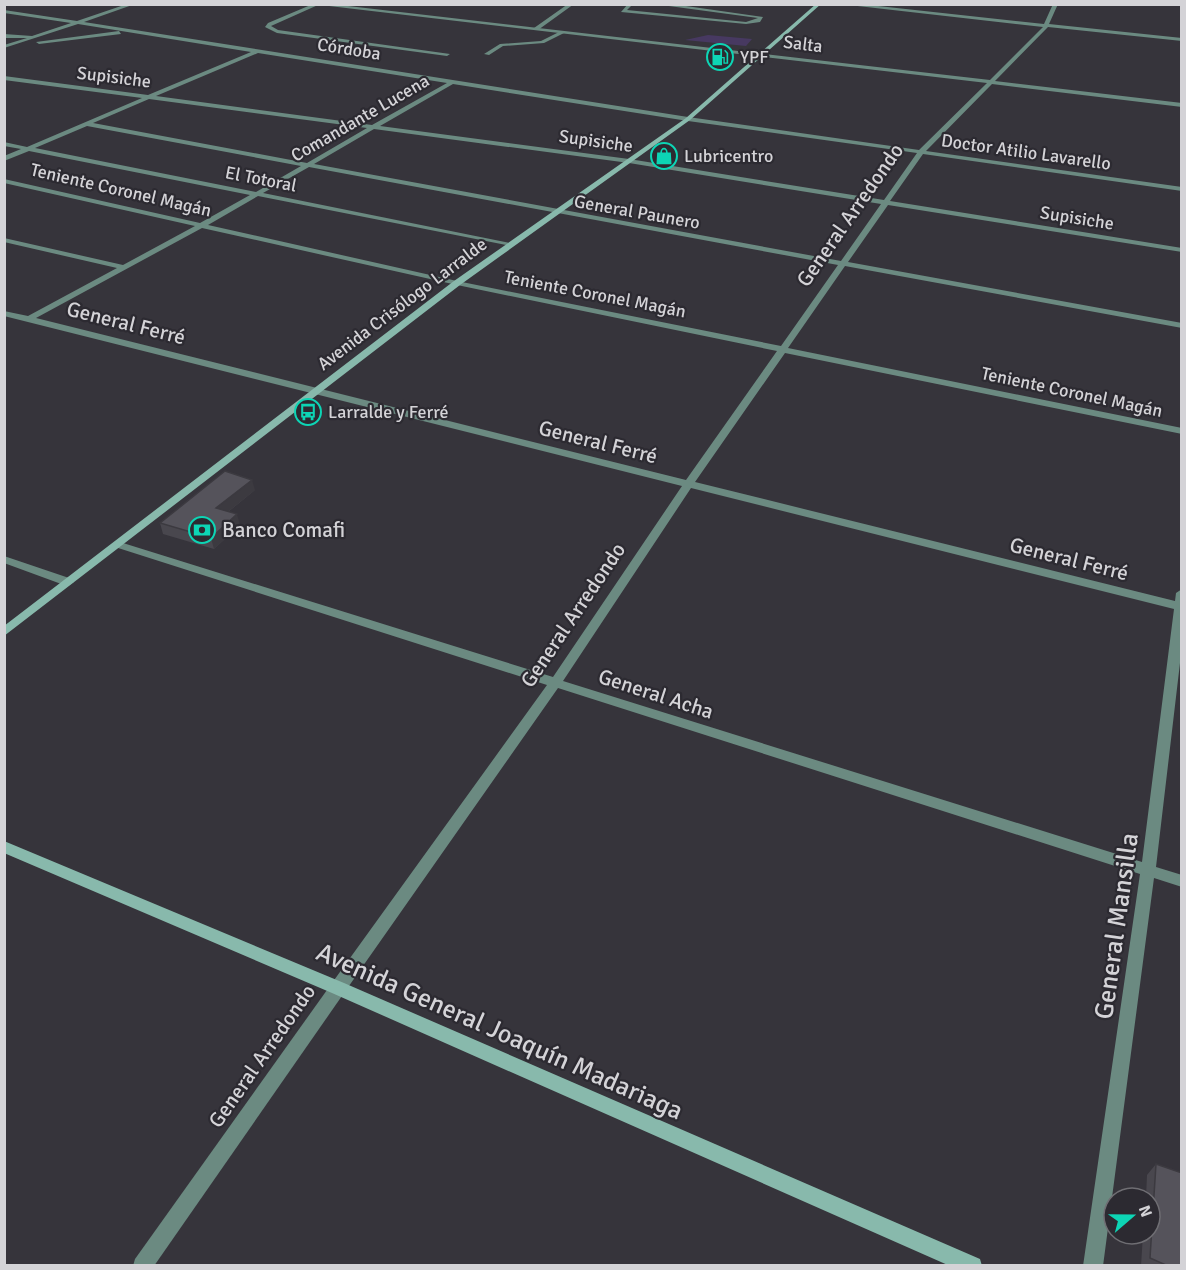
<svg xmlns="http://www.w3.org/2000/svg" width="1186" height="1270" font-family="Signika,sans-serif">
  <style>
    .green { fill: #473961 }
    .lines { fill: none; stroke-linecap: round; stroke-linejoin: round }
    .service { fill: #6b8a81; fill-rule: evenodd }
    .minor { fill: #6b8a81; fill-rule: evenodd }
    .tertiary { fill: #6b8a81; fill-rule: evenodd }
    .secondary { fill: #88b9ac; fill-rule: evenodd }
    .wall { fill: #49474e }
    .shaded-wall { fill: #3c3a40 }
    .building { fill: #55535b; stroke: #3c3a40; stroke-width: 1.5 }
    .labels { text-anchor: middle; stroke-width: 4.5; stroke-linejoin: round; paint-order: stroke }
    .far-street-label { font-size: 18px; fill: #d4d3d7; stroke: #2c2a31 }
    .far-poi-label { font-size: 18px; fill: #d4d3d7; stroke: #2c2a31; text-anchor: start }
    .street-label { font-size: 21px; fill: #d4d3d7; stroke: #2c2a31 }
    .poi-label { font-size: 21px; fill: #d4d3d7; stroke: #2c2a31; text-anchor: start }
    .near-street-label { font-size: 26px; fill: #d4d3d7; stroke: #2c2a31 }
  </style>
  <rect width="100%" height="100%" fill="#36343b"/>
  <path class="green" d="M 708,35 L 752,39 L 746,46 L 685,40 Z"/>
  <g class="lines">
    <path class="service" d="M 313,4 L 318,5 L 271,26 L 278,30 L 450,54 L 447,56 L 277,33 L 265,27 L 268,23 Z
      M 568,4 L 574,4 L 538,30 L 534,30 L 534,28 Z
      M 628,4 L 633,4 L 627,10 L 746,22 L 758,18 L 654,4 L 672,4 L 763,17 L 760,22 L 746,24 L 621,12 Z
      M 561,31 L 566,32 L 544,43 L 503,46 L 489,55 L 484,54 L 500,44 L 541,41 Z"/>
    <path class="minor" d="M 127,4 L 135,4 L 84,22 L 688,117 L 919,150 L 987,83 L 312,4 L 331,4 L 990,80 L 1043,27 L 840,4 L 860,4 L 1044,24 L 1053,4 L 1058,4 L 1049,24 L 1182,38 L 1182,41 L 1048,27 L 995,81 L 1182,103 L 1182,107 L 992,84 L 926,151 L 1182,187 L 1182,191 L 923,154 L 890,201 L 1182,248 L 1182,252 L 888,205 L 848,262 L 1182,323 L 1182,328 L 845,266 L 788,348 L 1182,428 L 1182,434 L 785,353 L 695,482 L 1175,601 L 1176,593 L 1182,589 L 1182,646 L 1156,867 L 1182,875 L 1182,887 L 1154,878 L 1103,1266 L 1083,1266 L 1140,874 L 558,688 L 344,993 L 338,995 L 332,993 L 330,988 L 332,983 L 547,685 L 115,547 L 114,545 L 115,543 L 123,543 L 553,677 L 682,486 L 4,316 L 4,311 L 28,316 L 117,268 L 4,242 L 4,238 L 123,265 L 195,226 L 4,183 L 4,179 L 200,223 L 250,195 L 29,151 L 4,161 L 4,156 L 21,149 L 4,146 L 4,142 L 27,147 L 142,98 L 4,80 L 4,76 L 148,95 L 251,52 L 78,24 L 4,48 L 4,45 L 27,38 L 4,38 L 4,34 L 32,36 L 71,23 L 4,13 L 4,10 L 77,21 ZM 258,53 L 447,83 L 372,125 L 156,96 ZM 453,84 L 688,121 L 917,153 L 884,200 L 629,159 L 380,126 ZM 149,99 L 367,128 L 307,163 L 93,123 ZM 87,126 L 301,166 L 256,192 L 35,148 ZM 374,129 L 629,163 L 881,204 L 841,261 L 314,164 ZM 309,167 L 838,265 L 781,346 L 457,281 L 208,225 L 258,196 L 511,246 L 515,244 L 263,193 ZM 202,228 L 457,285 L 777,351 L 686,480 L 36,318 ZM 691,488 L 1174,609 L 1142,862 L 563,681 Z
      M 119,31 L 121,34 L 39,44 L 36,42 Z
      M 4,556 L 72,579 L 74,582 L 68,586 L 64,585 L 4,563 Z"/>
    <path class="tertiary" d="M 338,981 L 344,983 L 346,988 L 344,993 L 154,1266 L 133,1266 L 135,1259 L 332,983 Z"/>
    <path class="secondary" d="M 816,4 L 821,4 L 690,120 L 460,285 L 4,636 L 4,626 L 454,281 L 686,118 Z
      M 4,841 L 344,983 L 980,1259 L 982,1266 L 950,1266 L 332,993 L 4,853 Z"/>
  </g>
  <path class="wall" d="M 255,490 L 228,512 L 240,525 L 214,549 L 163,534 L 160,523 Z
    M 1156,1164 L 1182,1266 L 1141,1266 L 1143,1234 L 1150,1234 L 1150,1198 L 1146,1198 L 1147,1175 Z"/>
  <path class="shaded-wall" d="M 252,480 L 255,490 L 219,519 L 216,508 Z
    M 237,514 L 240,525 L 214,549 L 211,538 Z"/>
  <path class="building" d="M 225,471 L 252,480 L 216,508 L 237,514 L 211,538 L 160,523 Z
    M 1156,1164 L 1182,1173 L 1182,1266 L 1168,1266 L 1150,1258 Z"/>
  <defs>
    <symbol id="fuel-ring" viewBox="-11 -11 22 22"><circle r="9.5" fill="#2c2a31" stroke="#0dd5b5" stroke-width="1.5"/><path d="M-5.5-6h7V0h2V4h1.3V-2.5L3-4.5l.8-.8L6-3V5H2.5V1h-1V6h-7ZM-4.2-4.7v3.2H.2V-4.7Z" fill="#0dd5b5"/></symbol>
    <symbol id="shop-ring" viewBox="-11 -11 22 22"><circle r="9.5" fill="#2c2a31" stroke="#0dd5b5" stroke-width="1.5"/><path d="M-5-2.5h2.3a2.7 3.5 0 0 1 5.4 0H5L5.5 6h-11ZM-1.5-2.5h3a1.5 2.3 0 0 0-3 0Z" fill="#0dd5b5"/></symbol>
    <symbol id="bus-ring" viewBox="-11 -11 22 22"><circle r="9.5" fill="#2c2a31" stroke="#0dd5b5" stroke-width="1.5"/><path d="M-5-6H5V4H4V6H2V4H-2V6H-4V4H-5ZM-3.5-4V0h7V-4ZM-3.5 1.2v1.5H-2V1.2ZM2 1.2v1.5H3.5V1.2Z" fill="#0dd5b5"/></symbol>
    <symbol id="bank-ring" viewBox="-11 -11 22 22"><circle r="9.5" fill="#2c2a31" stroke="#0dd5b5" stroke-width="1.5"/><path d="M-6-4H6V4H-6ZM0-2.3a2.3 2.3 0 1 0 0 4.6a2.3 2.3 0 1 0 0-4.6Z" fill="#0dd5b5"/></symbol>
  </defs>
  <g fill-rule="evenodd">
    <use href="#fuel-ring" x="705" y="42" width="30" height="30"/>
    <use href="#shop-ring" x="649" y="141" width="30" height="30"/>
    <use href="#bus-ring" x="293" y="397" width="30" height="30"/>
    <use href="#bank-ring" x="187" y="515" width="30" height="30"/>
  </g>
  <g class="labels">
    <g class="far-street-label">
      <text transform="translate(803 44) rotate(7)" y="6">Salta</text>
      <text transform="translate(349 49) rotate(9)" y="6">Córdoba</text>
      <text transform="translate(114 77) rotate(7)" y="6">Supisiche</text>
      <text transform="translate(360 118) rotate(-30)" y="6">Comandante Lucena</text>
      <text transform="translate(596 141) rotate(8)" y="6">Supisiche</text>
      <text transform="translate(1026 152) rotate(8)" y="6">Doctor Atilio Lavarello</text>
      <text transform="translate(261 179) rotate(11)" y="6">El Totoral</text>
      <text transform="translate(121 190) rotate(13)" y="6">Teniente Coronel Magán</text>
      <text transform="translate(637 212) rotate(10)" y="6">General Paunero</text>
      <text transform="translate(1077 218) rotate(9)" y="6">Supisiche</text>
      <text transform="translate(595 294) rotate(11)" y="6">Teniente Coronel Magán</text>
      <text transform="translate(402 304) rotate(-37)" y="6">Avenida Crisólogo Larralde</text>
      <text transform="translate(1072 392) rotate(12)" y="6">Teniente Coronel Magán</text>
    </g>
    <g class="far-poi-label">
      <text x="740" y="63">YPF</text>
      <text x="684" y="162">Lubricentro</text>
      <text x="328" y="418">Larralde y Ferré</text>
    </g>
    <g class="street-label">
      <text transform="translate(850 215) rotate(-55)" y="7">General Arredondo</text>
      <text transform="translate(126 323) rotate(14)" y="7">General Ferré</text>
      <text transform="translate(598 442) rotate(14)" y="7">General Ferré</text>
      <text transform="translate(1069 559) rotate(14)" y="7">General Ferré</text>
      <text transform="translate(573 615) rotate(-56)" y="7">General Arredondo</text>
      <text transform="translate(656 694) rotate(18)" y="7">General Acha</text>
      <text transform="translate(262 1056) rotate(-55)" y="7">General Arredondo</text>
    </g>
    <g class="poi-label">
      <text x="222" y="537">Banco Comafi</text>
    </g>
    <g class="near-street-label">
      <text transform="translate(1116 926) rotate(-82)" y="9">General Mansilla</text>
      <text transform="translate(500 1031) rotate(24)" y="9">Avenida General Joaquín Madariaga</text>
    </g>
  </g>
  <rect width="1186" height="1270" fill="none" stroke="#d4d3d7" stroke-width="12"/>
  <g transform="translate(1132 1216) rotate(70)"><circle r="28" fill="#2c2a31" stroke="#6f6e73" stroke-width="1.5"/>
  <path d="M0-4.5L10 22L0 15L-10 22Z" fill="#0dd5b5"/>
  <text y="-9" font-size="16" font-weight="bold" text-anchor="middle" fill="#d4d3d7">N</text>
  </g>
</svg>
